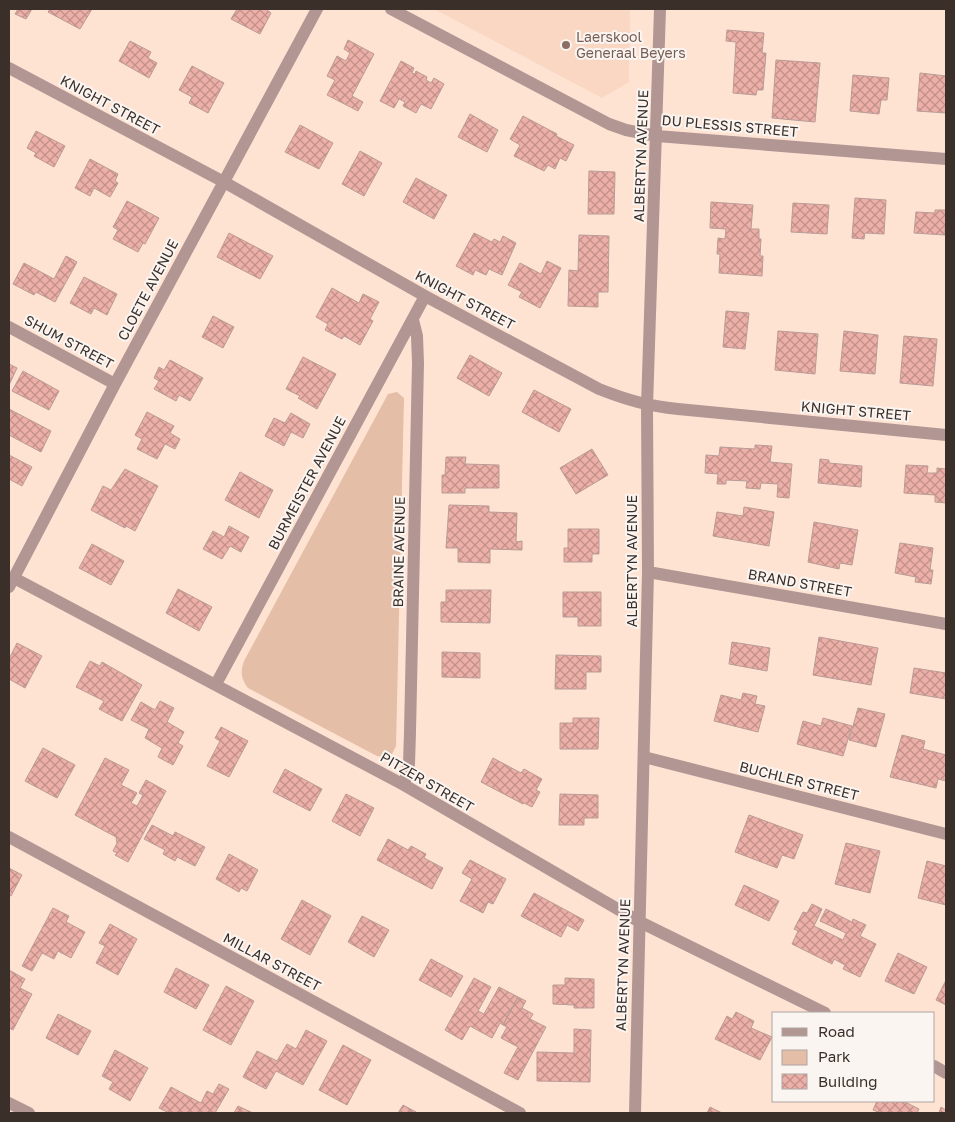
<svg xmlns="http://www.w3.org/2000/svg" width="955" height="1122" font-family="'Golos Text',sans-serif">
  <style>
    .built { fill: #f9d7c2 }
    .green { fill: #e4bea7 }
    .building { fill: url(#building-cross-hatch); stroke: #ba9b97 }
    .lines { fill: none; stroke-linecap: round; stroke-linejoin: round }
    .minor { stroke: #b29694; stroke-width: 12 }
    .education-dot { fill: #8d6e63; stroke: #fbf5f2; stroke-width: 2 }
    .labels { text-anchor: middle; stroke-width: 4; stroke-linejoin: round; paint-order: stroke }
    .education-label { font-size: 14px; fill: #785e54; stroke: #fbf5f2; text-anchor: start }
    .street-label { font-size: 14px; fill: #3a2f29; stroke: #fbf5f2 }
  </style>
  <defs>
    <pattern id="building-cross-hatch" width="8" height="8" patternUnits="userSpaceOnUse" patternTransform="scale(1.25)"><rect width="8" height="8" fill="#edb0a8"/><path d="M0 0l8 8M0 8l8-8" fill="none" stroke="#c19089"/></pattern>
  </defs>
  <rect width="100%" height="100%" fill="#ffe3d2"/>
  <path class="built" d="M 434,9 L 630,9 L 629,82 L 602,98 Z"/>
  <path class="green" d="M 397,392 L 404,398 L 396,746 L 392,754 L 382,757 L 377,756 L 248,688 C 241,679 240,672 244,661 L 388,394 Z"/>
  <path class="building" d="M 18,9 L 32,9 L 26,19 L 15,14 Z
    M 50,9 L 92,9 L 80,29 L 48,12 Z
    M 237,9 L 266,9 L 271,13 L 260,34 L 231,19 Z
    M 727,30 L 764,33 L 762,53 L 766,53 L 763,90 L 757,90 L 756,95 L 733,93 L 736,42 L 726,41 Z
    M 348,40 L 374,54 L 352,96 L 363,102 L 358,111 L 327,95 L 335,80 L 327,76 L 337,56 L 346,61 L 350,53 L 344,49 Z
    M 130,41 L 151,52 L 148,58 L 157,63 L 149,78 L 119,61 Z
    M 776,60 L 820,63 L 815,122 L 772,118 Z
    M 401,61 L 414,68 L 412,73 L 415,74 L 416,71 L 427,77 L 426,80 L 431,83 L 434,78 L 444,84 L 431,109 L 421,104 L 416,113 L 403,106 L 405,102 L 399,99 L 394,108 L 380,101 Z
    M 192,66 L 224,83 L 208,113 L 189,103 L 192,97 L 179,90 Z
    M 920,73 L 946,76 L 946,113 L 917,111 Z
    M 853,75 L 889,78 L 887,100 L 881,100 L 879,114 L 850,111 Z
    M 470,114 L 498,130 L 487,152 L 458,137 Z
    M 523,116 L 557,134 L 556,136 L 574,145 L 566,161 L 560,158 L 555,169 L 548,165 L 544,171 L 514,156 L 520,145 L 510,139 Z
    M 300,125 L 333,143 L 319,169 L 285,152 Z
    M 36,131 L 65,146 L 54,167 L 34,156 L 36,153 L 27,148 Z
    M 360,151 L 382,163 L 364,196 L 342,184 Z
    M 90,159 L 118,174 L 115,181 L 118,183 L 110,197 L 94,188 L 90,196 L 75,188 Z
    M 589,171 L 615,172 L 614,214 L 588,214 Z
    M 416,178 L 447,195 L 434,219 L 403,202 Z
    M 855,198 L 886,200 L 884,234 L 865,233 L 864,239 L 852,238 Z
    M 127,201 L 159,218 L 145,244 L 143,243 L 138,252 L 113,239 L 118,230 L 113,227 Z
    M 711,202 L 753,205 L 751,229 L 759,229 L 759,239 L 761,239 L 760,256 L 763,256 L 762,276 L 719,273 L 720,254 L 717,254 L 718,238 L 725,239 L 726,229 L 710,228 Z
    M 793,203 L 829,205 L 827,234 L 791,232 Z
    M 935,210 L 946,210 L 945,235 L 914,233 L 916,212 L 935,213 Z
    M 229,233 L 273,256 L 260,279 L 217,257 Z
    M 474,233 L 492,242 L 494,239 L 500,242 L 503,236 L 516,243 L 502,275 L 489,269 L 486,275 L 475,270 L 473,275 L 456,266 Z
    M 579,235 L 609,236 L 608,292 L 598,292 L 598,307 L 568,306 L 569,270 L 578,271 Z
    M 66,256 L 77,262 L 55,302 L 36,292 L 34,295 L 13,284 L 24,263 L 54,279 Z
    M 547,261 L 561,268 L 540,308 L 519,297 L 522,292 L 508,285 L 520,263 L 541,274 Z
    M 84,277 L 117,294 L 107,315 L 94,308 L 91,314 L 70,303 Z
    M 332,288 L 359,303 L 363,294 L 379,302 L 370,319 L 373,321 L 360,345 L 344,336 L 342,339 L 325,330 L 328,324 L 316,317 Z
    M 726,311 L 749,313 L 745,349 L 723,347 Z
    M 213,316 L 234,327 L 223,348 L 202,337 Z
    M 778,331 L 818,334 L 815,374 L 775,370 Z
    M 844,331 L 878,335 L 875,374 L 840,371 Z
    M 904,336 L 937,339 L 933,386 L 900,383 Z
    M 470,355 L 502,373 L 489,396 L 457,378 Z
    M 303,357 L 336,374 L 317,409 L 298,398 L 300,396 L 286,389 Z
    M 170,360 L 203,378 L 190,401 L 179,395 L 176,401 L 154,389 L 159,381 L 154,378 L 159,367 L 164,370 Z
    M 9,364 L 17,368 L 9,385 Z
    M 23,371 L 59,391 L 49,410 L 12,391 Z
    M 534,390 L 571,409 L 559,432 L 522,412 Z
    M 9,409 L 51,431 L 41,452 L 9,435 Z
    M 147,412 L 174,426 L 170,433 L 180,439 L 175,449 L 165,444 L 157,459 L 137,449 L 142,439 L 135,435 Z
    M 291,413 L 310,424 L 303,438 L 291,432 L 284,446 L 265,436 L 274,418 L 285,423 Z
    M 755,445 L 772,446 L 770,462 L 792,464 L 789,498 L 777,497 L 778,484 L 761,483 L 760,489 L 746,488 L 747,481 L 726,480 L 726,484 L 717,484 L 718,474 L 705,473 L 706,455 L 719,456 L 720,447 L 755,449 Z
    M 592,449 L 608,475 L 576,494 L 560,468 Z
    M 9,455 L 32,467 L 22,486 L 9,479 Z
    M 446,457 L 466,457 L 465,464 L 499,465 L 499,488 L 465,488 L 465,493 L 442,493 L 442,475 L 445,475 Z
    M 820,459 L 829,460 L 829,463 L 862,466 L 861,487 L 818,483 Z
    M 906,465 L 928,466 L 927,473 L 937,473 L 937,468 L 946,469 L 946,503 L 935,502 L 935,495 L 904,493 Z
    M 125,469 L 158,486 L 135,531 L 126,526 L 125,528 L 91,510 L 103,486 L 111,490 Z
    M 240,472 L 273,490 L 259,518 L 225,500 Z
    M 449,505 L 489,506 L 489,512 L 517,513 L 516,542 L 522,541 L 522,550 L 490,549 L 490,563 L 458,562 L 458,548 L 446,548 Z
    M 744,507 L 774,512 L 769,546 L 713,536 L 717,512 L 743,516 Z
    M 814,522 L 858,530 L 852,565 L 840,563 L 839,569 L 808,562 Z
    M 229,526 L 249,537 L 241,552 L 230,546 L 222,559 L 203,549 L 213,531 L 224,537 Z
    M 568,529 L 599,529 L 599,554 L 592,554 L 592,562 L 564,562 L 564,548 L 568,548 Z
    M 900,543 L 933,548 L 930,570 L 933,570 L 931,584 L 915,582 L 916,577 L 895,573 Z
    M 92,544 L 124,561 L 111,585 L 79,568 Z
    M 178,589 L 212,607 L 199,631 L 166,613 Z
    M 446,590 L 491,590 L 490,623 L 441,622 L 441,602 L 446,602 Z
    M 563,592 L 601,592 L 601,626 L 578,626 L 578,617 L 563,617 Z
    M 819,637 L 878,648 L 871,685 L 813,675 Z
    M 732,642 L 770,648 L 767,671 L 729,664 Z
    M 17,643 L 42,656 L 25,688 L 9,679 L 9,659 Z
    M 442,652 L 480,653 L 480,678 L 442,677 Z
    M 556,655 L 601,656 L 601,672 L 586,672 L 586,689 L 555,689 Z
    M 90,661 L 100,666 L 102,662 L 142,685 L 122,721 L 99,709 L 104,701 L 76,687 Z
    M 914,668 L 946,673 L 946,699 L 910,693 Z
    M 743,693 L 757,696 L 755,704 L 765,706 L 758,732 L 714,721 L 721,695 L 741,700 Z
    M 160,701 L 174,708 L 167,722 L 184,732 L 178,743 L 183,746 L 173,765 L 158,757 L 162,748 L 145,738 L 149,729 L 131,720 L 141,702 L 155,710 Z
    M 858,708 L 885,714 L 876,747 L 849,740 Z
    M 573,718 L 599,718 L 598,749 L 560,749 L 560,723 L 573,723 Z
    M 823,718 L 852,726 L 843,756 L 797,744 L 803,721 L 821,726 Z
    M 221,727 L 248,741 L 229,777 L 207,766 L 220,741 L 215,738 Z
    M 902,735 L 925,741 L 923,749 L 946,755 L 946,781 L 938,779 L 936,788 L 890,777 Z
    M 43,748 L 75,765 L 57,798 L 25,781 Z
    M 105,758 L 129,770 L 121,785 L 137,793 L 131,803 L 137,806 L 143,795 L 139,793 L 146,780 L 166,791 L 128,862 L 115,855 L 117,853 L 113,851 L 117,843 L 116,837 L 75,815 Z
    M 493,758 L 521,773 L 524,769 L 542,779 L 536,790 L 540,792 L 532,807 L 524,803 L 523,804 L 481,782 Z
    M 285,769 L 322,789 L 310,811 L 273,792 Z
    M 346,794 L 374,808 L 360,836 L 332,821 Z
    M 560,794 L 598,795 L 598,818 L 584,818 L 584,825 L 559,825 Z
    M 749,815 L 803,835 L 794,859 L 782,855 L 777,868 L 735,852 Z
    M 152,825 L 173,836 L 175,832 L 205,847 L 195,866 L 177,857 L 175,861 L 163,854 L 165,850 L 144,839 Z
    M 388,839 L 408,850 L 411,846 L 426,854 L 424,858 L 443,868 L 432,889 L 377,860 Z
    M 846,843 L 880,851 L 870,893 L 835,884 Z
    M 229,854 L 258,870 L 247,891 L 241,888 L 239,892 L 216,879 Z
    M 470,860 L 506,879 L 493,904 L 488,902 L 483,913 L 460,901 L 472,879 L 462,873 Z
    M 927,861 L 946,866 L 946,905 L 918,898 Z
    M 9,868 L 22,875 L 11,896 L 9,895 Z
    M 744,885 L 779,901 L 769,921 L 735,905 Z
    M 534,893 L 584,920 L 578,931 L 567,925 L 561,937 L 521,916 Z
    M 302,900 L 331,916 L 310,955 L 281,939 Z
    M 812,904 L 822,909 L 814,926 L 843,940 L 846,933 L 820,921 L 826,909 L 852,922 L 853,919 L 866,925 L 860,936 L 876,944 L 860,977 L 843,969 L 845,965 L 834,959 L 832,964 L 792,944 L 798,931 L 794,929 L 803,912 L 807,913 Z
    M 53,908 L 69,916 L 66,922 L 85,932 L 71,958 L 58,951 L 54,959 L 42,953 L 32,971 L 22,966 Z
    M 362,916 L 389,930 L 374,957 L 348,942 Z
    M 110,924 L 137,939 L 118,975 L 96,963 L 105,946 L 99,943 Z
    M 898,953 L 927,967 L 914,994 L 885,981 Z
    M 431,959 L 463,976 L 451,997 L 419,980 Z
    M 176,968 L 209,985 L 196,1009 L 164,992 Z
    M 9,970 L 25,979 L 20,988 L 32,994 L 13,1030 L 9,1028 Z
    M 474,978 L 491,987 L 478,1011 L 484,1014 L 499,987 L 518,997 L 503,1025 L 500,1023 L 492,1038 L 470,1026 L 462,1040 L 445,1030 Z
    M 565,978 L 594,979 L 594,1008 L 574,1008 L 574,1005 L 553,1004 L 553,985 L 565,985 Z
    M 946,980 L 946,1005 L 936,1000 Z
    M 226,986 L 254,1001 L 231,1045 L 203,1030 Z
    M 518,997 L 526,1001 L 522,1008 L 533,1014 L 530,1019 L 546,1027 L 518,1080 L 504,1073 L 518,1047 L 501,1038 L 507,1027 L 503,1025 Z
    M 736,1012 L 754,1021 L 751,1028 L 772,1037 L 760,1060 L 715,1039 L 727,1016 L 732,1019 Z
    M 58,1014 L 91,1031 L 78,1055 L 46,1038 Z
    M 574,1029 L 591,1030 L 590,1082 L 537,1081 L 537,1052 L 574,1053 Z
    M 306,1030 L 327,1041 L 303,1085 L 276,1071 L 266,1089 L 243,1077 L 257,1051 L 277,1061 L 287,1044 L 296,1049 Z
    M 343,1045 L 371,1060 L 347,1105 L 319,1090 Z
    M 115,1050 L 148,1068 L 130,1101 L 109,1089 L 113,1082 L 102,1076 Z
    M 219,1084 L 229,1089 L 215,1113 L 169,1113 L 159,1108 L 171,1087 L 201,1103 L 207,1091 L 213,1094 Z
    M 877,1101 L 903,1101 L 919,1109 L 917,1113 L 881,1113 L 873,1110 Z
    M 403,1105 L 416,1112 L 416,1113 L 398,1113 Z
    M 238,1106 L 253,1113 L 234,1113 Z
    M 710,1107 L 722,1113 L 707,1113 Z
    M 941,1107 L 946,1110 L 946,1113 L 939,1113 Z"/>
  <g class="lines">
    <path class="minor" d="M 391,9 L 609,124 L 626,130 L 657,136 L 946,159
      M 9,68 L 224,182 L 425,296 L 599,389 C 627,400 648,406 678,409 L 946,435
      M 9,327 L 115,384
      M 648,572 L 946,624
      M 14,578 L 404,785 L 640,922 L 825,1013
      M 9,587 L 115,384 L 317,9
      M 216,684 L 425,296
      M 644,757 L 946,834
      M 404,785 L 409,764 L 410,732 L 418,363 L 417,336 L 413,320
      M 9,837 L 520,1113
      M 934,1066 L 946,1073
      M 9,1103 L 29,1113
      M 635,1113 L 648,572 L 647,406 L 660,9"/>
  </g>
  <circle class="education-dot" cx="566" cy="45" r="5"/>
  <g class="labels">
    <g class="education-label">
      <text x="576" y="42">Laerskool<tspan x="576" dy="16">Generaal Beyers</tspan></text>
    </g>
    <g class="street-label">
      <text transform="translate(110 105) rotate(28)" y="5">KNIGHT STREET</text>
      <text transform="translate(730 126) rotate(5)" y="5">DU PLESSIS STREET</text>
      <text transform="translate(641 156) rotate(-88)" y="5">ALBERTYN AVENUE</text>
      <text transform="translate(148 290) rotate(-62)" y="5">CLOETE AVENUE</text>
      <text transform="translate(465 300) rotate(28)" y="5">KNIGHT STREET</text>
      <text transform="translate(69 342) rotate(28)" y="5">SHUM STREET</text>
      <text transform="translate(856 411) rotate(5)" y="5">KNIGHT STREET</text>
      <text transform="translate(307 483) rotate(-62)" y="5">BURMEISTER AVENUE</text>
      <text transform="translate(399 552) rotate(-89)" y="5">BRAINE AVENUE</text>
      <text transform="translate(632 561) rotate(-90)" y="5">ALBERTYN AVENUE</text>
      <text transform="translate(800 583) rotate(10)" y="5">BRAND STREET</text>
      <text transform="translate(799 781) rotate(14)" y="5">BUCHLER STREET</text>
      <text transform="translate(427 782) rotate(30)" y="5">PITZER STREET</text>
      <text transform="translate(272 962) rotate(28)" y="5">MILLAR STREET</text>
      <text transform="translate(623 965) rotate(-88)" y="5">ALBERTYN AVENUE</text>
    </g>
  </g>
  <rect width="955" height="1122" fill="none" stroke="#3a2f29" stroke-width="20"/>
  <rect x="772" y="1012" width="162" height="90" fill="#fbf5f2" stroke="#aea6a2"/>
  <rect x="782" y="1028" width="25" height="8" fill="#b29694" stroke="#aea6a2"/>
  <text x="818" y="1037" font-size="15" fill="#3a2f29">Road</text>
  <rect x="782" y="1050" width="25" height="15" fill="#e4bea7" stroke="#aea6a2"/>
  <text x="818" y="1062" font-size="15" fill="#3a2f29">Park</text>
  <rect x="782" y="1074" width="25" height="15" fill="url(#building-cross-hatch)" stroke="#aea6a2"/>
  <text x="818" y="1087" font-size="15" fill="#3a2f29">Building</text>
</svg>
